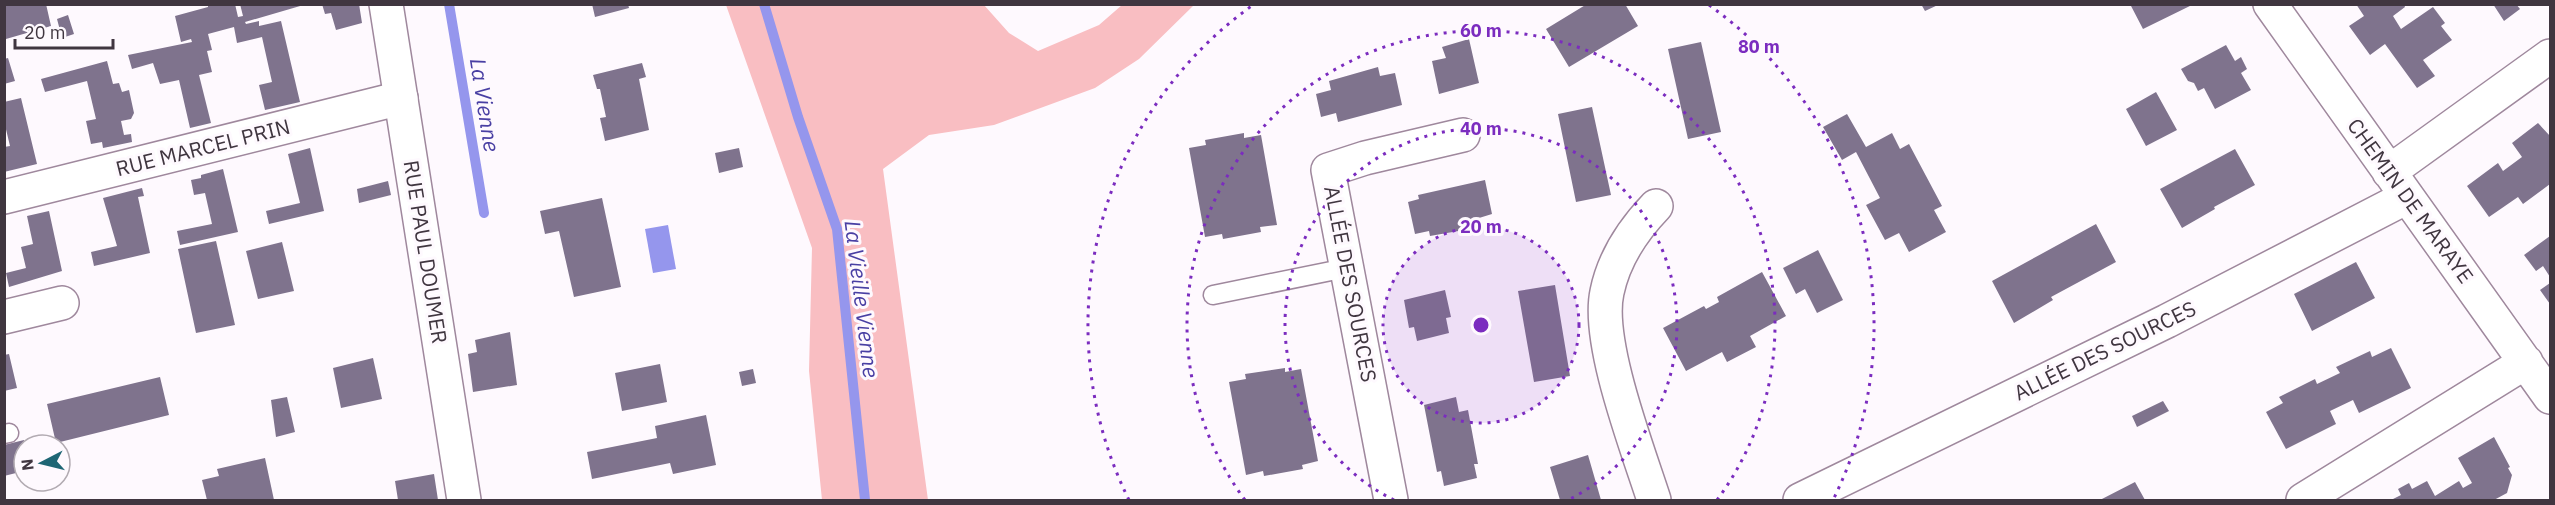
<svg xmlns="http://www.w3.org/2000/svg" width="2555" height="505" font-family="'IBM Plex Sans',sans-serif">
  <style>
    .green { fill: #f9bec2 }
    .water { fill: #9596ed }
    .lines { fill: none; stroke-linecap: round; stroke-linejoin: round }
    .stream { stroke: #9596ed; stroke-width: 10 }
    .building { fill: #7f738d }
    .lane-casing { stroke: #9f889d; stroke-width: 21 }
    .street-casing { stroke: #9f889d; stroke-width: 36 }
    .secondary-casing { stroke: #9f889d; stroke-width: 36 }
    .lane { stroke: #fff; stroke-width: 18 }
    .street { stroke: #fff; stroke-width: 33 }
    .secondary { stroke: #fff; stroke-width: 33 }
    .ring { fill: none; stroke: #7b2cbf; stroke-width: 3; stroke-dasharray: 3 6 }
    .labels { text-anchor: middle; stroke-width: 6; stroke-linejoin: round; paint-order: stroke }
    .street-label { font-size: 21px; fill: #403640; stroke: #fef9fe }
    .water-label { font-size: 22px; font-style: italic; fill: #493fa3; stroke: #fef9fe }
    .centre { fill: #7b2cbf; stroke: #fef9fe; stroke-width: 3 }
    .ring-label { font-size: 18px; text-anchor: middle; font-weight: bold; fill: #7b2cbf; stroke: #fef9fe; stroke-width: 6; stroke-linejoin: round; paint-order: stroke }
  </style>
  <rect width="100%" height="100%" fill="#fef9fe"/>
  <path class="green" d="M 726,5 L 984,5 L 1009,33 L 1038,51 L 1099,25 L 1122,5 L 1194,5 L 1139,59 L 1095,88 L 994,125 L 929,135 L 883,169 L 928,500 L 822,500 L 809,371 L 812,248 Z"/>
  <path class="water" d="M 668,225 L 676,269 L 653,273 L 645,229 Z"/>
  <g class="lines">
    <path class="stream" d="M 449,4 L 484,213
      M 764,4 L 798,117 L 837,229 L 865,500"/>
  </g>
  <path class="building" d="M 4,4 L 46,4 L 51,26 L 6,39 Z
    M 208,4 L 235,4 L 238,17 L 243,16 L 240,4 L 307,4 L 245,22 L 246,24 L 259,21 L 259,26 L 281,21 L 300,102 L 265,110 L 259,85 L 272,82 L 262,37 L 237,43 L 234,27 L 208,34 L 212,50 L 207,51 L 212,72 L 199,75 L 211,123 L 190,128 L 179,80 L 160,84 L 153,63 L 132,69 L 128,55 L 192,42 L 191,39 L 181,42 L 175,16 L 208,7 Z
    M 322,4 L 359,4 L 362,23 L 336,30 L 331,13 L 325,14 Z
    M 592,4 L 628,4 L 629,8 L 595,17 Z
    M 1587,4 L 1625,4 L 1638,26 L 1569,67 L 1546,29 Z
    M 1921,4 L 1940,4 L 1925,11 Z
    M 2130,4 L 2194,4 L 2143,29 Z
    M 2356,4 L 2404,4 L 2405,7 L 2393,16 L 2401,29 L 2433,7 L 2445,23 L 2441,26 L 2452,40 L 2423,60 L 2435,76 L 2417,88 L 2385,44 L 2370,55 L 2349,26 L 2364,16 Z
    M 2493,4 L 2516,4 L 2520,9 L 2504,21 Z
    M 68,15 L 74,34 L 62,38 L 57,19 Z
    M 1469,39 L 1479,83 L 1439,94 L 1432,61 L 1446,58 L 1442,47 Z
    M 1701,42 L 1721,132 L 1688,139 L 1668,49 Z
    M 2226,45 L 2235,61 L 2241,57 L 2247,69 L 2241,73 L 2251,90 L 2215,109 L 2204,88 L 2198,91 L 2194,83 L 2188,81 L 2181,69 Z
    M 8,58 L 15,81 L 4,84 L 4,59 Z
    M 107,61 L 113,84 L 119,83 L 122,92 L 129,90 L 134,113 L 131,119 L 121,121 L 124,135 L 131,134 L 132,142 L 103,148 L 102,142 L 91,144 L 86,121 L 96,119 L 87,81 L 45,92 L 41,79 Z
    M 642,63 L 646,77 L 639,79 L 649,130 L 605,141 L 600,118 L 606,117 L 600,89 L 597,89 L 593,75 Z
    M 1378,67 L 1380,76 L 1395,73 L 1402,105 L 1338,122 L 1336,113 L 1321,117 L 1316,94 L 1331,90 L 1329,81 Z
    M 2156,92 L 2177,130 L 2146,146 L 2126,109 Z
    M 21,98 L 37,164 L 4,172 L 4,147 L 10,146 L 4,121 L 4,102 Z
    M 1592,107 L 1611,195 L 1576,202 L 1558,114 Z
    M 1847,114 L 1866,147 L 1892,133 L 1900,149 L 1909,144 L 1942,206 L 1934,210 L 1946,232 L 1909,252 L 1899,233 L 1885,240 L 1866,205 L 1880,198 L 1856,152 L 1842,160 L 1823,127 Z
    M 2538,123 L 2550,136 L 2550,184 L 2523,204 L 2518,197 L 2489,217 L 2467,186 L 2498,163 L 2503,171 L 2522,157 L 2512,143 Z
    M 1244,133 L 1244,138 L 1261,135 L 1277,225 L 1260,227 L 1261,232 L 1223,239 L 1222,234 L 1205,237 L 1189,148 L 1206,145 L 1205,140 Z
    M 310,148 L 324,211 L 269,224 L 266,211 L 300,203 L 288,154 Z
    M 739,148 L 743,167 L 719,173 L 715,153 Z
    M 2235,149 L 2255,185 L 2214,207 L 2215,209 L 2182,228 L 2160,189 Z
    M 223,169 L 238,232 L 180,245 L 177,231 L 212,224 L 205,193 L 194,195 L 191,180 L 201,178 L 201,175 Z
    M 1485,180 L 1492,214 L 1479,218 L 1481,227 L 1430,236 L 1429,231 L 1415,234 L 1408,202 L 1419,199 L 1418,195 Z
    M 388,181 L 391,195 L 359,203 L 357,189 Z
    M 142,188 L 144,196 L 138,197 L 150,253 L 94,266 L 91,252 L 117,246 L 103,198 Z
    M 602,198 L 621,287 L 574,297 L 559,231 L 545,234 L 540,211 Z
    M 49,211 L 62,271 L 9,287 L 6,273 L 26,268 L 21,247 L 33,244 L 27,216 Z
    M 2096,224 L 2116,262 L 2051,297 L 2053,300 L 2014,323 L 1992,281 Z
    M 2550,236 L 2550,277 L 2543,266 L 2536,271 L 2524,255 Z
    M 216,241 L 235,325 L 196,333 L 178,249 Z
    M 282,242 L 294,291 L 258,299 L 246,251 Z
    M 1818,250 L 1843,300 L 1817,313 L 1805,289 L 1796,294 L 1783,268 Z
    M 2356,262 L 2375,298 L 2312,331 L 2294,294 Z
    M 1762,272 L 1786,316 L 1750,336 L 1756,347 L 1727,362 L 1722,352 L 1686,371 L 1663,328 L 1704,306 L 1706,309 L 1719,302 L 1717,297 Z
    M 2550,283 L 2550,304 L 2540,290 Z
    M 1555,285 L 1570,376 L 1534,382 L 1518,291 Z
    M 1445,290 L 1451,317 L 1446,318 L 1449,333 L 1417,341 L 1414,327 L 1409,328 L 1404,300 Z
    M 510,332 L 517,385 L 473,392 L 468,354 L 477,352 L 475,340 Z
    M 2391,348 L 2411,388 L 2359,413 L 2353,400 L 2330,411 L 2336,424 L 2286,449 L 2266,412 L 2283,403 L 2279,397 L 2315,379 L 2317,384 L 2340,373 L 2336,367 L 2370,351 L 2372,357 Z
    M 9,354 L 17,388 L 4,391 L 4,355 Z
    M 373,358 L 382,399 L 341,408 L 333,368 Z
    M 660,364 L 667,402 L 622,411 L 615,373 Z
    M 1285,368 L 1285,372 L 1301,369 L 1318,461 L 1302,465 L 1303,469 L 1264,476 L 1263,471 L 1246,475 L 1229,382 L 1246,379 L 1245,374 Z
    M 753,369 L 756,383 L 742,386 L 739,372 Z
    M 160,377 L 169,415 L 56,443 L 47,404 Z
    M 287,397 L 295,432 L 276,437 L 271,400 Z
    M 1456,397 L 1459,412 L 1468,410 L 1478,464 L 1474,464 L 1477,478 L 1444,486 L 1441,471 L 1437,472 L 1424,405 Z
    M 2163,401 L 2169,411 L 2137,427 L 2132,416 Z
    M 706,415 L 716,465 L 673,474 L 670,463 L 592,479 L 587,452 L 657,438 L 655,426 Z
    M 2494,437 L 2510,467 L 2508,468 L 2512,475 L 2507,493 L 2494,500 L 2391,500 L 2401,495 L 2398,489 L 2409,483 L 2412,489 L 2427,481 L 2435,496 L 2459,481 L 2463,488 L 2472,483 L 2458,458 Z
    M 24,440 L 24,471 L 4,476 L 4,445 Z
    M 1588,455 L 1601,500 L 1560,500 L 1550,467 Z
    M 265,458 L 274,500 L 207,500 L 202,480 L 219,476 L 217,469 Z
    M 434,474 L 438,500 L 398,500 L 395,481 Z
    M 2135,482 L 2145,500 L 2100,500 Z"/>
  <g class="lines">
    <defs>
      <path id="lane" d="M 1213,295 L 1346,268
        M 4,434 L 9,433"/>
      <path id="street" d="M 2270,4 L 2550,397
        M 2389,172 L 2550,56
        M 4,197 L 401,98
        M 4,317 L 62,303
        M 1391,500 L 1328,170 L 1365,158 L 1463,135
        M 1654,500 C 1638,450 1596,342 1607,292 C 1614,258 1632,231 1656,206
        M 1800,500 L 2167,321 L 2407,197
        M 2303,500 L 2526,362"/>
      <path id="secondary" d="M 386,4 L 464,500"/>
    </defs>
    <use href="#lane" class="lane-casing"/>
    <use href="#street" class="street-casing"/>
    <use href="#secondary" class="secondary-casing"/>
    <use href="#lane" class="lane"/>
    <use href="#street" class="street"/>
    <use href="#secondary" class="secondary"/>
  </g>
  <circle cx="1481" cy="325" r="98" fill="#7b2cbf" fill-opacity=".12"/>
  <g class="ring">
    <circle cx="1481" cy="325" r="98"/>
    <path d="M1394 500A196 196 0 1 1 1568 500"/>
    <path d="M1245 500A294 294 0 1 1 1717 500"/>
    <path d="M1129 500A393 393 0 0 1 1253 5M1709 5A393 393 0 0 1 1833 500"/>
  </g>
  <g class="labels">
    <g class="street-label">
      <text transform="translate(203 148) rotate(-14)" y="7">RUE MARCEL PRIN</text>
      <text transform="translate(2410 201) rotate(54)" y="7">CHEMIN DE MARAYE</text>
      <text transform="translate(425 252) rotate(81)" y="7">RUE PAUL DOUMER</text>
      <text transform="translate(1350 284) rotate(79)" y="7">ALLÉE DES SOURCES</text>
      <text transform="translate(2105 351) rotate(-26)" y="7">ALLÉE DES SOURCES</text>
    </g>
    <g class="water-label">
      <text transform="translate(485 105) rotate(81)" y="8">La Vienne</text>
      <text transform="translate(862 299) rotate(83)" y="8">La Vieille Vienne</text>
    </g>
  </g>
  <circle cx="1481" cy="325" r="9" class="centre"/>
  <g class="ring-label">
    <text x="1481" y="37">60 m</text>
    <text x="1759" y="53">80 m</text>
    <text x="1481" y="135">40 m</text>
    <text x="1481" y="233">20 m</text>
  </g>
  <rect width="2555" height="505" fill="none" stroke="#403640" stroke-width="12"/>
  <g transform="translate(42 463) rotate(263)"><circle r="28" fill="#fef9fe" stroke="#b2abb2" stroke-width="1.5"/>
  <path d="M0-4.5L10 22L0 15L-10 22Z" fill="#1e6674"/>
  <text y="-9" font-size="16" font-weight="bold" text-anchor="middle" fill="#403640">N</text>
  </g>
  <path d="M15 39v9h98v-9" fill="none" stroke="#403640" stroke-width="3"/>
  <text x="24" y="39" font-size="18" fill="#403640" stroke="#fef9fe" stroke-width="4.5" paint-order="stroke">20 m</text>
</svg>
